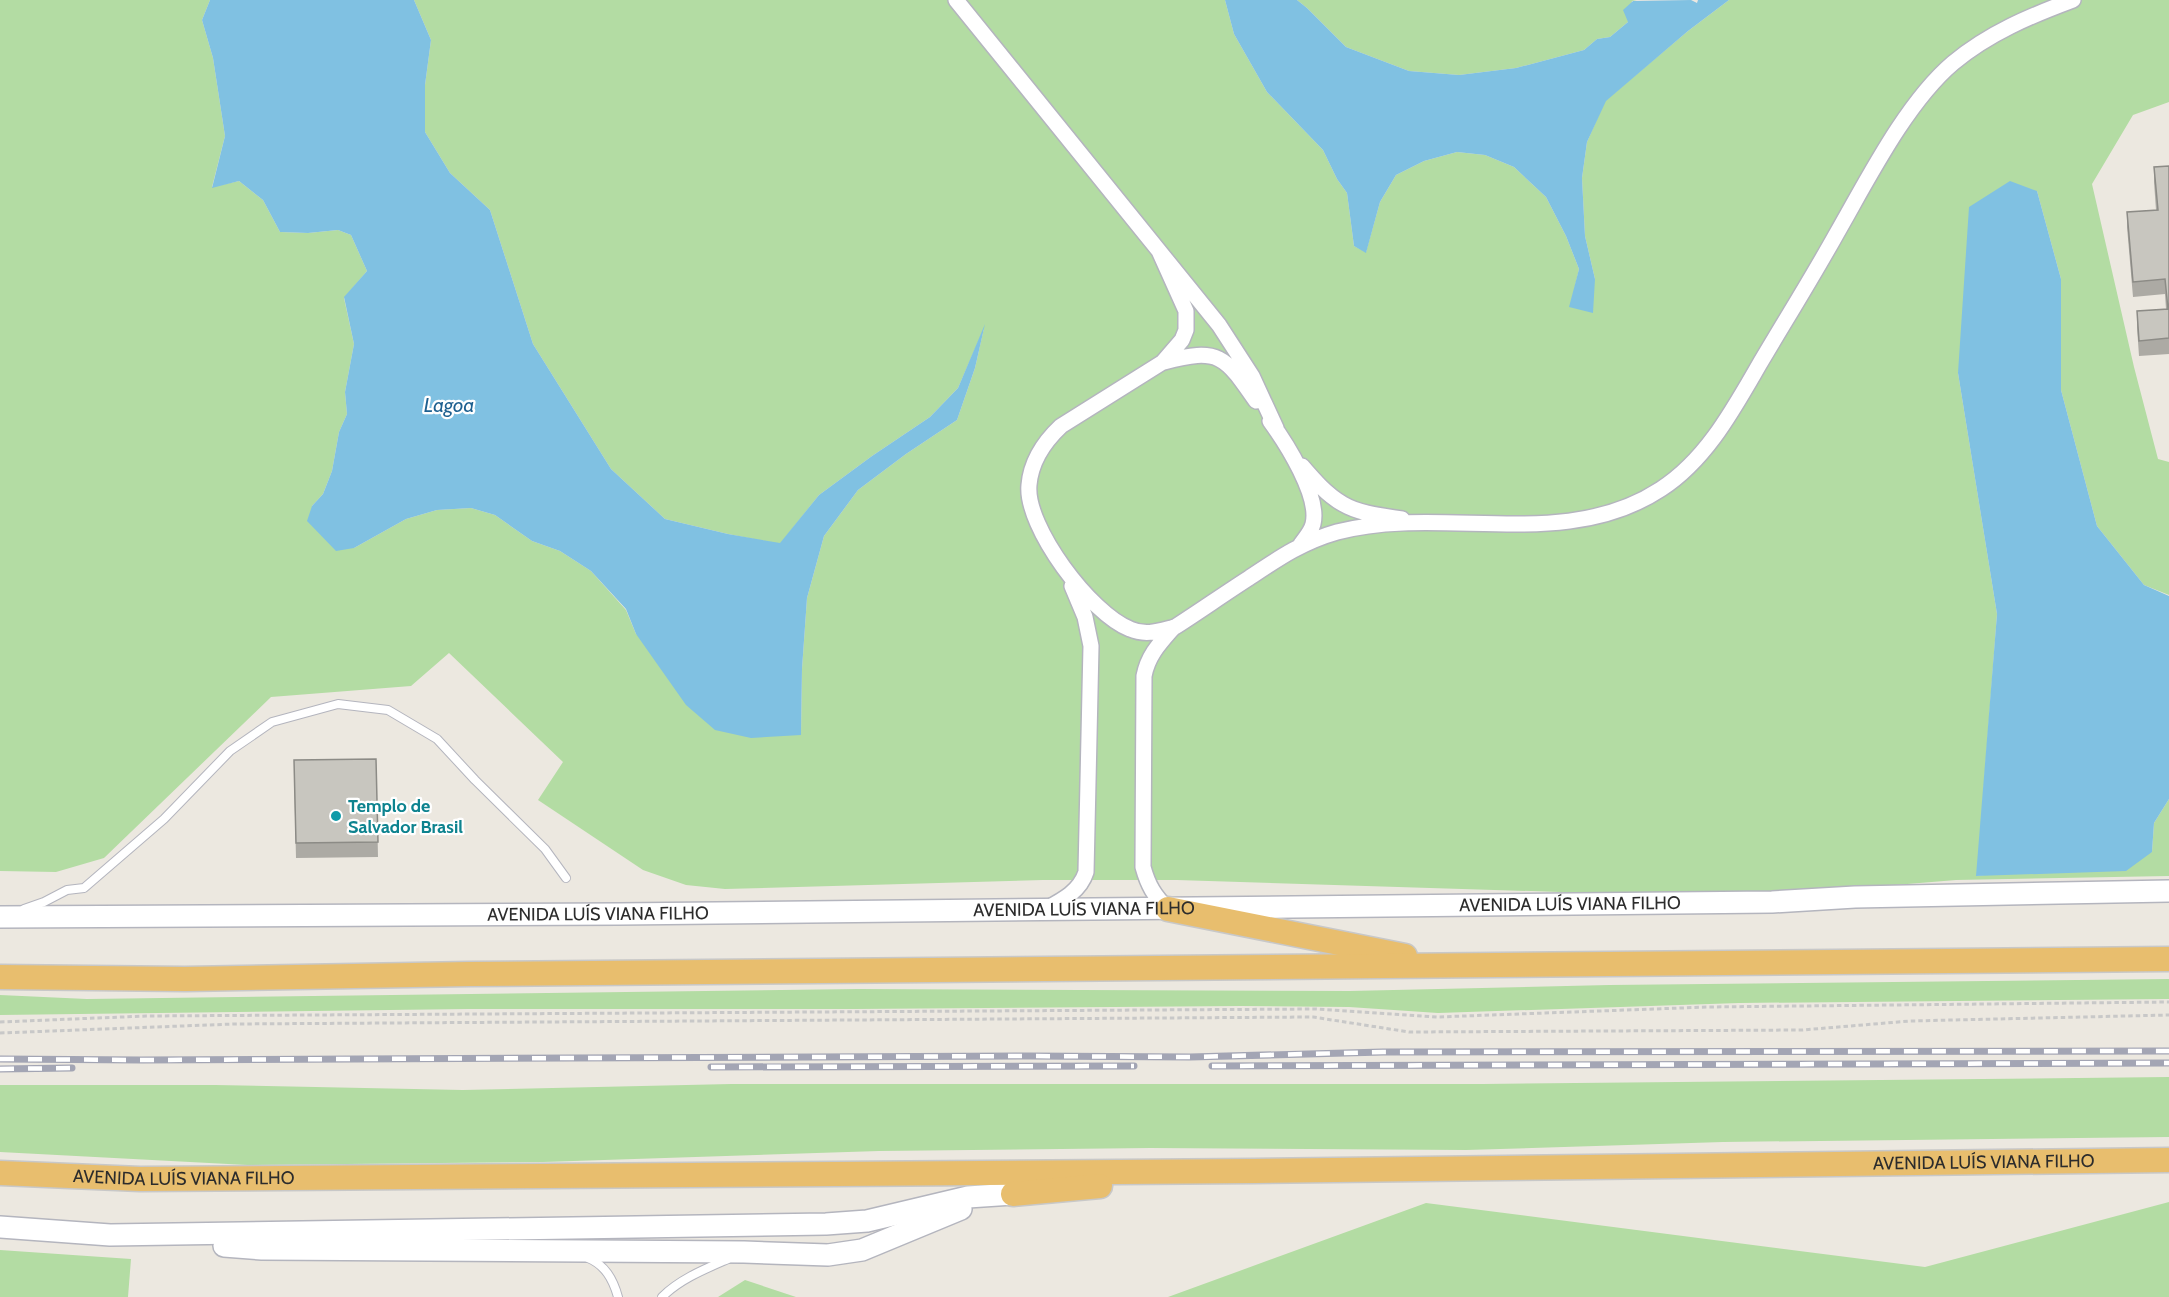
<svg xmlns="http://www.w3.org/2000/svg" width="2169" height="1297" font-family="Cabin,sans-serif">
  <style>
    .green { fill: #b3dca3 }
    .water { fill: #80c1e2 }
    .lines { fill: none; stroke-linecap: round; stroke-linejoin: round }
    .service-casing { stroke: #b4b5be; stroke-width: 10 }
    .minor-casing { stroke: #b4b5be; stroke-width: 18 }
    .secondary-casing { stroke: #b4b5be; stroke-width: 24 }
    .trunk-casing { stroke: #c8c8c8; stroke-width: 27 }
    .path { stroke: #c8c8c8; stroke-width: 3; stroke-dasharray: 4.5 3; stroke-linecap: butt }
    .service { stroke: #fff; stroke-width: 8 }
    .minor { stroke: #fff; stroke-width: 15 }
    .secondary { stroke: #fff; stroke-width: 21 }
    .trunk { stroke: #e8be6e; stroke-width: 24 }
    .rail-casing { stroke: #a3a5b4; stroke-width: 7 }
    .rail { stroke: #fff; stroke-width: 4.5; stroke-dasharray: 14; stroke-linecap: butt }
    .wall { fill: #acaaa4 }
    .building { fill: #c8c6bf; stroke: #8c8b86; stroke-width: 1.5 }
    .culture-dot { fill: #0f9aa8; stroke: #fff; stroke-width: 2 }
    .labels { text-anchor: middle; stroke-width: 4.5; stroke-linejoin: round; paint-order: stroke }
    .culture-label { font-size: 18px; font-weight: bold; fill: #0d838f; stroke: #fff; text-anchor: start }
    .street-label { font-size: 18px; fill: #2c2c2c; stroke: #fff }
    .water-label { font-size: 20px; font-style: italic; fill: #1d6090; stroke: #fff }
  </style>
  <rect width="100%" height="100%" fill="#ece8e0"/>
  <path class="green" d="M 0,0 L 210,0 L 202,20 L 213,58 L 225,136 L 212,187 L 239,181 L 263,200 L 280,232 L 308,233 L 338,230 L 351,235 L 367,271 L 344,298 L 354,344 L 345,392 L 347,414 L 339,432 L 332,471 L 323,494 L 312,506 L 354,548 L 406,519 L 437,510 L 471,508 L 495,515 L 532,541 L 560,551 L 591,571 L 626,610 L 636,634 L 801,734 L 802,669 L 807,598 L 824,536 L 858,490 L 906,454 L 957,420 L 975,368 L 984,328 L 958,388 L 930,417 L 872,456 L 819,495 L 780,544 L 728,534 L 665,519 L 611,469 L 533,344 L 490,210 L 450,173 L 425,132 L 425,85 L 431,40 L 414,0 L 1225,0 L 1234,34 L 1267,92 L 1323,150 L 1337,179 L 1347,193 L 1354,246 L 1366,252 L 1380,202 L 1396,175 L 1424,161 L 1457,152 L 1485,155 L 1514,167 L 1546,197 L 1566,236 L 1579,269 L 1570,307 L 1595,279 L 1585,236 L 1582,178 L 1587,142 L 1605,101 L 1688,31 L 1729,0 L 2169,0 L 2169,102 L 2133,115 L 2092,184 L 2134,367 L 2158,459 L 2169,462 L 2169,595 L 2144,585 L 2097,526 L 2061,390 L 2061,279 L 2037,191 L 1958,373 L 1997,614 L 1977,876 L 2152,852 L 2154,823 L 2169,799 L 2169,876 L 1956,880 L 1786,894 L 1560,892 L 1177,880 L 1043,880 L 725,889 L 686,885 L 643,870 L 538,800 L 563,762 L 449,653 L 411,686 L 271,697 L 104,858 L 56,872 L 0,871 Z
    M 1297,0 L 1637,0 L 1632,1 L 1628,22 L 1610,37 L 1597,39 L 1584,50 L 1516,68 L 1459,75 L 1409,71 L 1346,47 L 1307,8 Z
    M 2169,979 L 2169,999 L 1739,1003 L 1438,1013 L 1349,1007 L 1241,1006 L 856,1009 L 468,1009 L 0,1015 L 0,995 L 87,999 L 858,989 L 1350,991 L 1609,985 Z
    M 2169,1077 L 2169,1137 L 1723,1142 L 1466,1150 L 1150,1148 L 879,1151 L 543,1162 L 247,1165 L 0,1152 L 0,1085 L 215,1085 L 463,1090 L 731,1084 L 1483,1084 Z
    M 2169,1202 L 2169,1297 L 1168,1297 L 1426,1203 L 1925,1267 Z
    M 0,1250 L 131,1259 L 128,1297 L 0,1297 Z
    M 745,1280 L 796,1297 L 718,1297 Z"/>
  <path class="water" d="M 210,0 L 414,0 L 431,40 L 425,85 L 425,132 L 450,173 L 490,210 L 533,344 L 611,469 L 665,519 L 728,534 L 780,543 L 819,495 L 872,456 L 930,417 L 958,388 L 985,324 L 975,368 L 957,420 L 906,454 L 858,490 L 824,536 L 807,598 L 802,669 L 801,735 L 751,738 L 715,730 L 686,705 L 636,634 L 626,609 L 591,571 L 560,551 L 532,541 L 495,515 L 471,508 L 437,510 L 406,519 L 354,548 L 336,551 L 307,521 L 312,506 L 323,494 L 332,471 L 339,432 L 347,414 L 345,392 L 354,344 L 344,297 L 367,271 L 351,235 L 338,230 L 308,233 L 280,232 L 263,200 L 239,181 L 212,188 L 225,136 L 213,58 L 202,20 Z
    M 1225,0 L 1297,0 L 1307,8 L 1346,47 L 1409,71 L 1459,75 L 1516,68 L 1584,50 L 1597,39 L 1610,37 L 1628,22 L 1623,10 L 1633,1 L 1691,0 L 1697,3 L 1698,0 L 1729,0 L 1688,31 L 1606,101 L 1587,142 L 1582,178 L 1585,236 L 1595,279 L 1593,313 L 1569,307 L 1579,269 L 1566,236 L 1546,197 L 1514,167 L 1485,155 L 1457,152 L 1424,161 L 1396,175 L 1380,202 L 1366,253 L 1354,246 L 1347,193 L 1337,179 L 1323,150 L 1267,92 L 1234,34 Z
    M 2010,181 L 2037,191 L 2061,279 L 2061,390 L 2097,526 L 2144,585 L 2169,596 L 2169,799 L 2154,823 L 2152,852 L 2126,871 L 1976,876 L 1997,614 L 1958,373 L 1969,207 Z"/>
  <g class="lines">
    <defs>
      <path id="service" d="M 24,909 L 44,902 L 67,890 L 84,888 L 164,819 L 230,751 L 272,722 L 338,704 L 388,710 L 437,739 L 475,780 L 545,849 L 566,878
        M 588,1258 C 605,1265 613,1279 618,1297
        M 662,1297 C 680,1279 705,1269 728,1259"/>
      <path id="minor" d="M 956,0 L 1219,325 L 1252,376 L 1276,428
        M 1159,251 L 1186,311 L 1186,330 L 1182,340 L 1163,362 L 1061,426 C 1044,442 1031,461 1029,485 C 1025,527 1091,614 1130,629 C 1146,636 1159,631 1175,627 C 1200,611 1224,594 1249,578 C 1279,558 1302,542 1337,532 C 1443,504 1564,553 1661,489 C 1706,460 1733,410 1759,365 C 1785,321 1812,278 1837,233 C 1868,179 1906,103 1953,63 C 1989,33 2030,16 2073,0
        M 1164,362 C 1219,347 1225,356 1256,401
        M 1270,421 C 1286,443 1320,496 1313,524 C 1311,532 1305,538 1301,544
        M 1302,466 C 1314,480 1327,495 1343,504 C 1360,514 1383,516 1402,519
        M 1046,909 C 1063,900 1080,891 1086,872 L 1091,646 L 1085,617 L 1072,586
        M 1168,909 C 1154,896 1148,885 1143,867 L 1144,676 C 1148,655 1160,643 1174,627"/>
      <g id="secondary">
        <path id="s1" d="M 0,917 L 619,914 L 1772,902 L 1855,897 L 2169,891"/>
        <path d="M 0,1227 L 110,1235 L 826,1224 L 867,1221 L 968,1197 L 1013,1194"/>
        <path d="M 224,1246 L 262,1249 L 744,1252 L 828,1255 L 862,1250 L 961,1209"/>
      </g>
      <g id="trunk">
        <path d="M 1168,909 L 1405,956"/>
        <path d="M 0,977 L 185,979 L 470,974 L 2169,959"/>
        <path id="s2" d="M 0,1173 L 140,1179 L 1254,1171 L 2169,1160"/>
        <path d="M 1013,1194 L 1100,1186"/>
      </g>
    </defs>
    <use href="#service" class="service-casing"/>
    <use href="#minor" class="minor-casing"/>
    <use href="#secondary" class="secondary-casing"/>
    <use href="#trunk" class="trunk-casing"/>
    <path class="path" d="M 0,1022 L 146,1016 L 1316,1009 L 1437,1017 L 1708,1007 L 2169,1002
      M 0,1033 L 234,1024 L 1313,1017 L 1409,1032 L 1802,1030 L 1910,1021 L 2169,1015"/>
    <use href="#service" class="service"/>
    <use href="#minor" class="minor"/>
    <use href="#secondary" class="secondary"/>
    <use href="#trunk" class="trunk"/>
    <defs>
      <path id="rail" d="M 0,1059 L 141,1060 L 1029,1056 L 1190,1057 L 1383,1052 L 2169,1051
        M 1212,1066 L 2169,1063
        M 711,1067 L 1134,1066
        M 0,1069 L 72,1068"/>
    </defs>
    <use href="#rail" class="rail-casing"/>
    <use href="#rail" class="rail"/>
  </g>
  <path class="wall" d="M 2169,166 L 2169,354 L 2139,356 L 2137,327 L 2137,311 L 2166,309 L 2165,294 L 2133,297 L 2127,227 L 2127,212 L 2156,210 L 2154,182 L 2154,167 Z
    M 376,759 L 378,857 L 296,858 L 294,775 Z"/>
  <path class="building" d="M 2169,166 L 2169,338 L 2139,341 L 2137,311 L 2168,309 L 2165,279 L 2133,282 L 2127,212 L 2158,210 L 2154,167 Z
    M 376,759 L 378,842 L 296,843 L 294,760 Z"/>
  <circle class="culture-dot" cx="336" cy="816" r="6"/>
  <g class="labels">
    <g class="culture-label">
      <text x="348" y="812">Templo de<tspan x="348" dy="21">Salvador Brasil</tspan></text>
    </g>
    <g class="street-label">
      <text dy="6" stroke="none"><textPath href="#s1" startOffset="1570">AVENIDA LUÍS VIANA FILHO</textPath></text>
      <text dy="6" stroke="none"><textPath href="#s1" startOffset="1084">AVENIDA LUÍS VIANA FILHO</textPath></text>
      <text dy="6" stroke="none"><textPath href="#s1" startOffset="598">AVENIDA LUÍS VIANA FILHO</textPath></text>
      <text dy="6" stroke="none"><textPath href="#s2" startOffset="1984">AVENIDA LUÍS VIANA FILHO</textPath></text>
      <text dy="6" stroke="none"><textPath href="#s2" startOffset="184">AVENIDA LUÍS VIANA FILHO</textPath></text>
    </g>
    <g class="water-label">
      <text x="449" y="412">Lagoa</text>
    </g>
  </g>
</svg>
